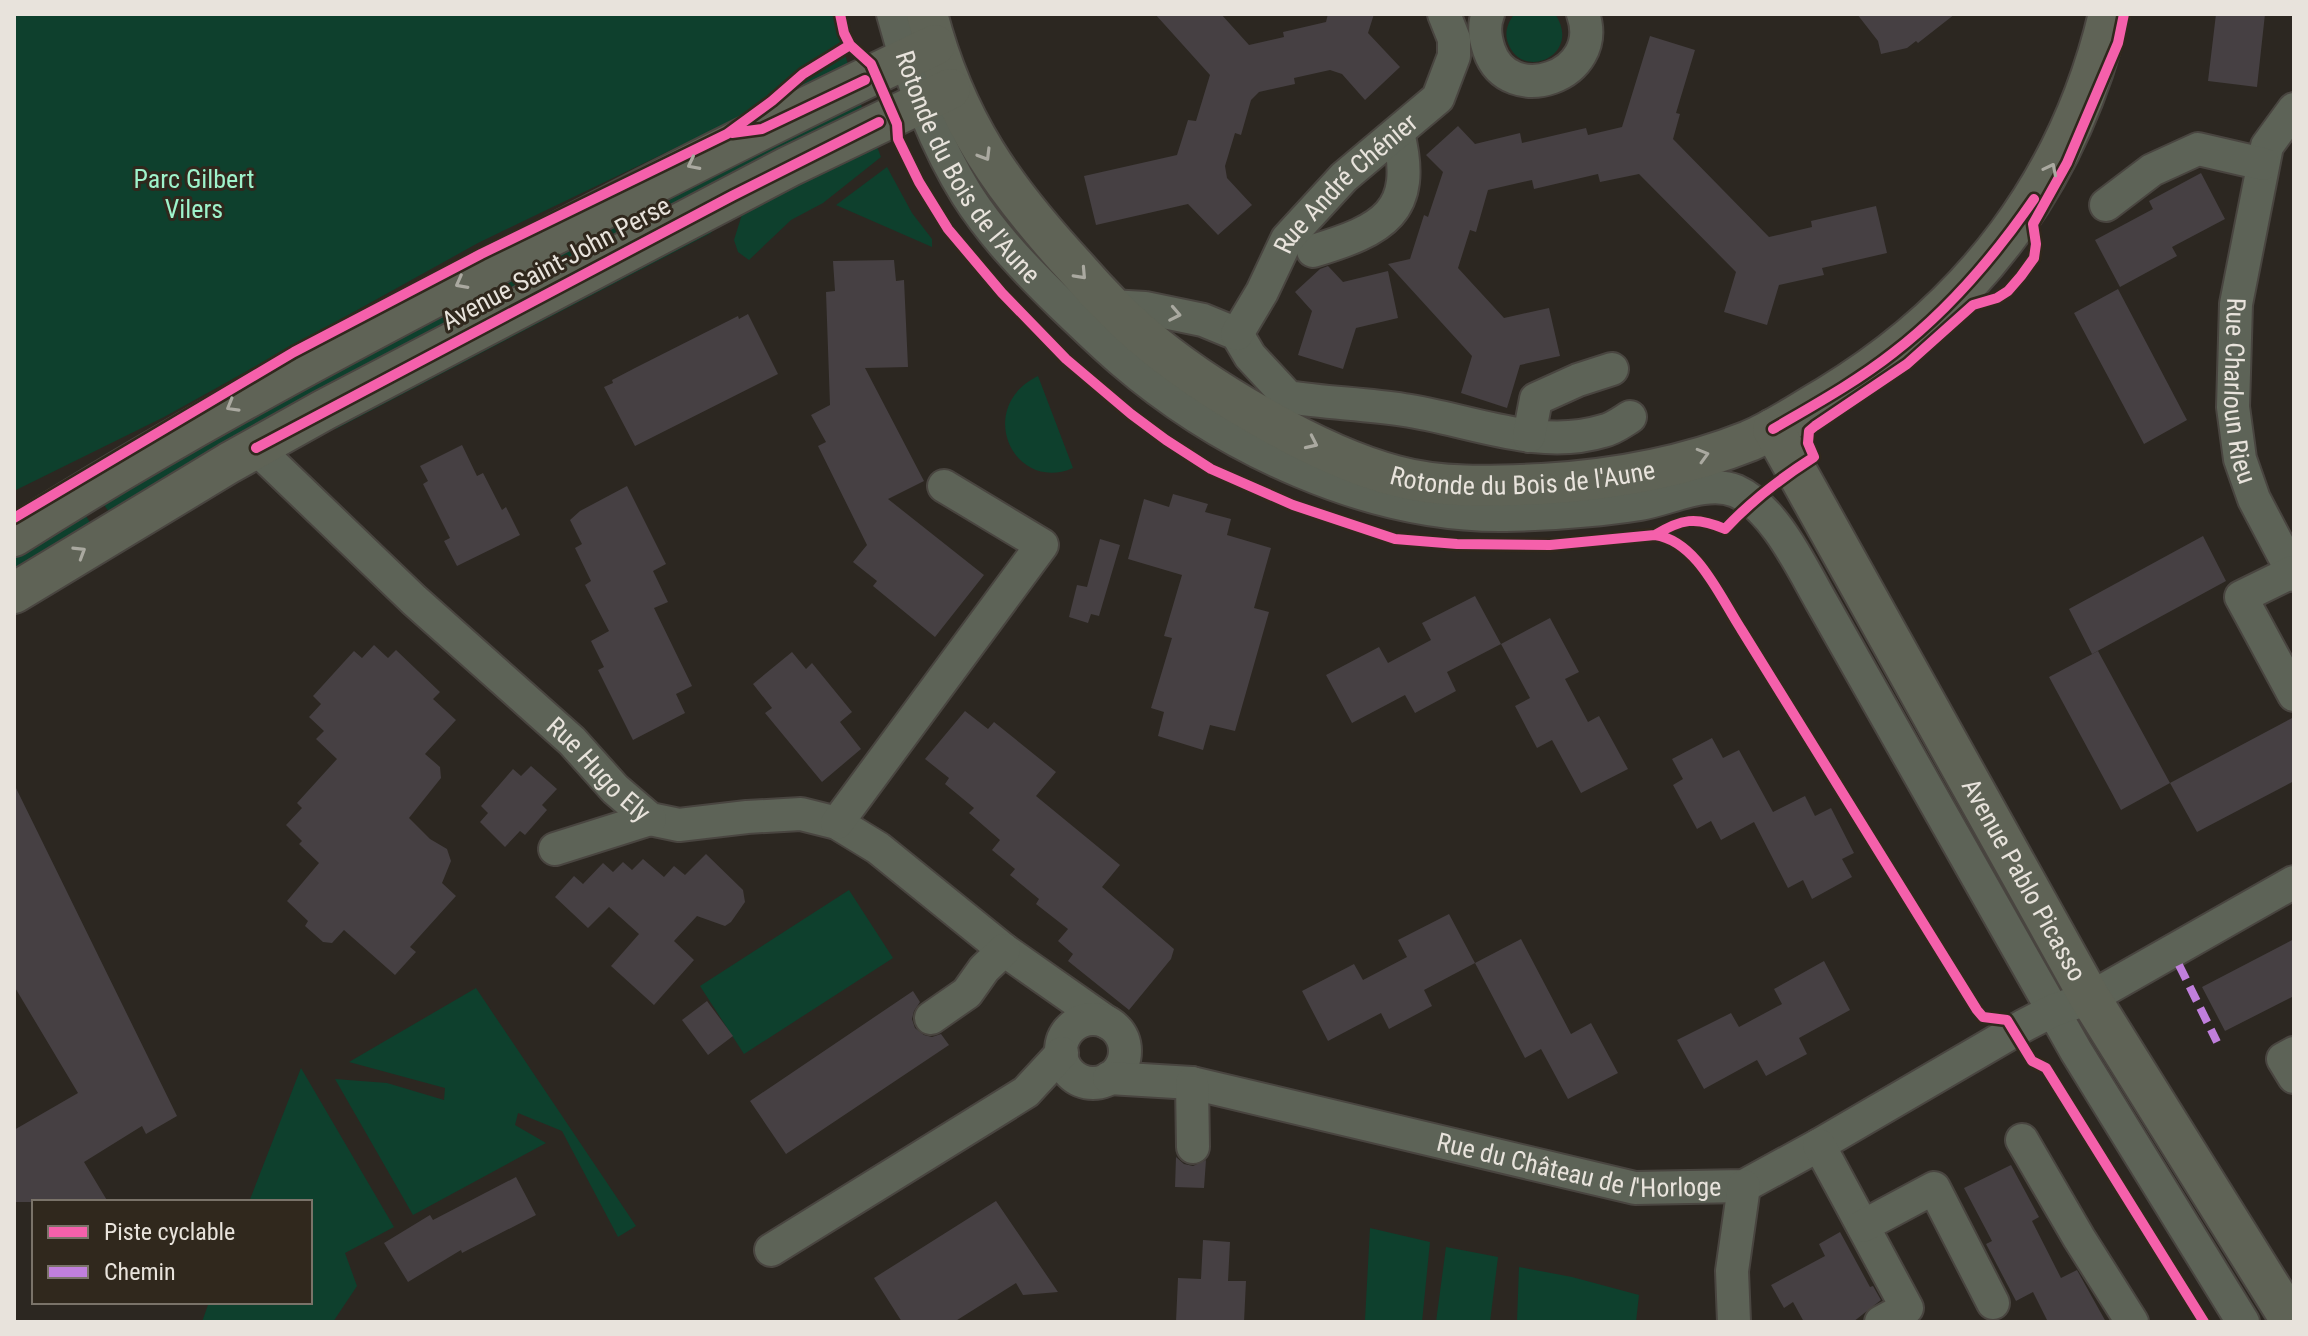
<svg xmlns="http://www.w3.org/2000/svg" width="2308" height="1336" font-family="'Roboto Condensed',sans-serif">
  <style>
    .green { fill: #0e402d }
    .building { fill: #464043 }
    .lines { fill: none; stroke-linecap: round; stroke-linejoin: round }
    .minor-casing { stroke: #494540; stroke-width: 36 }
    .major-casing { stroke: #494540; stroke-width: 44 }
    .minor { stroke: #5d6357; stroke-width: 32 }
    .major { stroke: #5f6356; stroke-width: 40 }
    .quiet { stroke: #c07fdc; stroke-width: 8; stroke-dasharray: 16 8; stroke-linecap: butt }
    .cycleway-casing { stroke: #30281d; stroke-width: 15 }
    .cycleway { stroke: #f560ab; stroke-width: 10 }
    .oneway { stroke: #aaa9a0 }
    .oneway2 { stroke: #a9a9a0 }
    .labels { text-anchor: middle; stroke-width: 6; stroke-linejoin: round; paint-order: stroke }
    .street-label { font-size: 26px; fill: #e8e3dc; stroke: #30281d }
    .park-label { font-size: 26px; fill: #9ef3cb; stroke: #30281d }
  </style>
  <rect width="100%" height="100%" fill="#2c2721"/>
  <path class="green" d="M 14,14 L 834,14 L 850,72 L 785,105 L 721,126 L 478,243 L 164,417 L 14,491 Z
    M 1514,14 L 1555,14 C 1583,55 1522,82 1508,43 C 1504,32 1508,23 1514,14 Z
    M 858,94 L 865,118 L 601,241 L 277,419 L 113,518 L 98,496 Z
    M 874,139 L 881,157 L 823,203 L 791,220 L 749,260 L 738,252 L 734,240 L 743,211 Z
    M 887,167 L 912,213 L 932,239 L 932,247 L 836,205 Z
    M 717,224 L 711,233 L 336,429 L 330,420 Z
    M 1038,376 L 1073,468 C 1013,494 974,407 1038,376 Z
    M 81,508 L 96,532 L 14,579 L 14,548 Z
    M 849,890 L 893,958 L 744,1054 L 700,986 Z
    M 476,988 L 636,1226 L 618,1237 L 562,1131 L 518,1113 L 515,1125 L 546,1143 L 413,1215 L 335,1079 L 387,1083 L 444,1100 L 445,1088 L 349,1062 Z
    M 301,1068 L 394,1227 L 345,1253 L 357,1286 L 333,1322 L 202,1322 L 209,1302 L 310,1302 L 310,1202 L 249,1202 Z
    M 1370,1228 L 1430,1242 L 1422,1322 L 1365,1320 Z
    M 1446,1247 L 1498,1257 L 1490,1322 L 1436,1322 Z
    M 1519,1267 L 1572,1277 L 1639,1295 L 1636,1322 L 1517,1322 Z"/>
  <path class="building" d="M 1155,14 L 1221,14 L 1249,45 L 1284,37 L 1283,32 L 1326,22 L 1328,14 L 1374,14 L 1368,33 L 1400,67 L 1365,100 L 1342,74 L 1330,70 L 1294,78 L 1295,84 L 1259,92 L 1251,100 L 1241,135 L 1235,133 L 1225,166 L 1227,178 L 1252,205 L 1218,235 L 1188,204 L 1096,225 L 1084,176 L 1177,155 L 1188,120 L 1196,121 L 1210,75 Z
    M 1857,14 L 1955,14 L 1918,43 L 1916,41 L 1907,48 L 1881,54 L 1878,41 Z
    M 2216,14 L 2265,14 L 2257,87 L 2208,81 Z
    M 1650,36 L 1695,50 L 1676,113 L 1680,114 L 1673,139 L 1769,237 L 1812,227 L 1811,221 L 1876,206 L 1887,253 L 1822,268 L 1824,275 L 1779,285 L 1767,325 L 1724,312 L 1736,272 L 1639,174 L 1600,182 L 1598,174 L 1534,189 L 1532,180 L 1488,190 L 1476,232 L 1470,230 L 1458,268 L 1504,318 L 1549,308 L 1560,356 L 1520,365 L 1507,408 L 1461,393 L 1472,356 L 1388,264 L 1410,259 L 1424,215 L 1428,217 L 1443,172 L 1426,155 L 1458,126 L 1475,144 L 1520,133 L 1522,143 L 1586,128 L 1588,135 L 1622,127 Z
    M 2201,173 L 2225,219 L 2172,247 L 2177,256 L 2120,287 L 2095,240 L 2153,209 L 2149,201 Z
    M 894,260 L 896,281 L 904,280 L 908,367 L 865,368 L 924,481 L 888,499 L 984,575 L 935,637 L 873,586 L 877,581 L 853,562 L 867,545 L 818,446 L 826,442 L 811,415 L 830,405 L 826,292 L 835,291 L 833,261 Z
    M 1328,266 L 1343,282 L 1388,271 L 1398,318 L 1356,328 L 1343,369 L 1298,355 L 1312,311 L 1295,292 L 1320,269 Z
    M 2118,289 L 2187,420 L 2144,444 L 2074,313 Z
    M 748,314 L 778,374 L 635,446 L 604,387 L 613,383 L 612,380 L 635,368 L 738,316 L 739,319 Z
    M 462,445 L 477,476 L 483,473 L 502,510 L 506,507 L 520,535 L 457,566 L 444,541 L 450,538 L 423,484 L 428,481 L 420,466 Z
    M 627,486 L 666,564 L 653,571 L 668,602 L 654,608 L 692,686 L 676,694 L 685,713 L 633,740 L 598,670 L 604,667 L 591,641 L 609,631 L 585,585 L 591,581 L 575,548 L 582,544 L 570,520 L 580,511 Z
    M 1173,494 L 1208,504 L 1205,512 L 1231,519 L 1227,535 L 1271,548 L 1254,608 L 1269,612 L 1235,731 L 1210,725 L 1203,750 L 1158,736 L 1164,712 L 1151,708 L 1172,638 L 1164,636 L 1182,575 L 1128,559 L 1144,499 L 1169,507 Z
    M 2203,536 L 2226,581 L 2092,654 L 2069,609 Z
    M 1100,539 L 1120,545 L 1099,616 L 1091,614 L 1088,623 L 1069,617 L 1077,585 L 1087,587 Z
    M 1475,596 L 1501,644 L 1447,672 L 1456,691 L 1415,713 L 1405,695 L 1352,723 L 1326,675 L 1379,647 L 1388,663 L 1431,640 L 1422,623 Z
    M 1550,618 L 1579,672 L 1565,679 L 1588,722 L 1599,716 L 1628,769 L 1581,793 L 1552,740 L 1537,748 L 1515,706 L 1530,698 L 1501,644 Z
    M 374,645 L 388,658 L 396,650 L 440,692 L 433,699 L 456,720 L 425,754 L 440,767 L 441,778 L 409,818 L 430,839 L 447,849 L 451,861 L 442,883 L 456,896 L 410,947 L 416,952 L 395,975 L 344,930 L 332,943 L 323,942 L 305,926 L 308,921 L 287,901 L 319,863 L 299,844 L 302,841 L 286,825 L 302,808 L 297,803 L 337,759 L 316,739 L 324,731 L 309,717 L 321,704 L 313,696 L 354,651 L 362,658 Z
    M 2098,651 L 2170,783 L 2121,810 L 2049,677 Z
    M 792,652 L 806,669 L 812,663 L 852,712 L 840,722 L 861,749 L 822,782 L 765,713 L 772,708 L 753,684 Z
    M 965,711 L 988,729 L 994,722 L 1056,772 L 1036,796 L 1120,865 L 1102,887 L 1174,949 L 1171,959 L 1129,1010 L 1068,961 L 1073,954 L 1058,941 L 1068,929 L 1036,904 L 1039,899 L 1010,875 L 1015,869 L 992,850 L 1000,840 L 969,813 L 974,808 L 945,784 L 949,778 L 925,759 Z
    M 2294,717 L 2294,781 L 2197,832 L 2170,783 Z
    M 1712,738 L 1723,758 L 1739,750 L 1773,812 L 1805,796 L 1815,816 L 1831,808 L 1854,853 L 1842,859 L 1852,877 L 1812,899 L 1803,880 L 1788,888 L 1754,822 L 1721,840 L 1711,821 L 1697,829 L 1673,785 L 1683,779 L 1672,759 Z
    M 531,766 L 557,789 L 542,805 L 547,810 L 525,835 L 520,831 L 505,847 L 480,822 L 488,813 L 481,806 L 513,769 L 521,776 Z
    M 14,784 L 177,1116 L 146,1134 L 142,1126 L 84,1162 L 108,1202 L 14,1202 L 14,1130 L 78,1093 L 14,986 Z
    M 706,854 L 743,890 L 745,902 L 731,922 L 725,926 L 697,916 L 674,941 L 694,960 L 654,1005 L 611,966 L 639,934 L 609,907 L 588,928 L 555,897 L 574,876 L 583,884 L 603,863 L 613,872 L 623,862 L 632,870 L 643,859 L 664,877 L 674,866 L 685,875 Z
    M 1449,914 L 1475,963 L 1424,990 L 1432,1006 L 1389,1029 L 1381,1013 L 1328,1041 L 1302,991 L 1354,964 L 1363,980 L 1407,957 L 1398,940 Z
    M 1521,939 L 1571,1034 L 1591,1023 L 1618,1073 L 1568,1099 L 1541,1049 L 1525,1058 L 1475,963 Z
    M 2294,939 L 2294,996 L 2225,1031 L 2202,987 Z
    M 1824,961 L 1850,1010 L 1799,1038 L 1807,1054 L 1766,1076 L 1757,1060 L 1704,1089 L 1677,1040 L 1731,1013 L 1739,1027 L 1782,1004 L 1774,989 Z
    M 913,991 L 920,1002 L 914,1011 L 912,1019 L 915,1028 L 924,1035 L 932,1037 L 941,1034 L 949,1045 L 786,1154 L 750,1101 Z
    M 707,1001 L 733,1036 L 708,1055 L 682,1020 Z
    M 1176,1157 L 1184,1164 L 1193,1166 L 1206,1160 L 1204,1188 L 1175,1187 Z
    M 2011,1165 L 2039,1217 L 2032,1221 L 2061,1278 L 2077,1270 L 2106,1322 L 2048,1322 L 2033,1292 L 2016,1301 L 1986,1244 L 1992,1241 L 1964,1188 Z
    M 516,1177 L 536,1215 L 462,1253 L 461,1250 L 408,1282 L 384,1243 L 430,1215 L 433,1220 Z
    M 996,1201 L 1058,1292 L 1023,1295 L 1016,1283 L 954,1322 L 902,1322 L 874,1278 Z
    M 1840,1232 L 1870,1287 L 1873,1286 L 1881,1300 L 1853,1322 L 1804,1322 L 1793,1302 L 1784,1308 L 1771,1285 L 1825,1256 L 1819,1244 Z
    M 1203,1240 L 1230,1242 L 1228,1281 L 1246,1281 L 1244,1322 L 1176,1322 L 1178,1278 L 1201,1279 Z"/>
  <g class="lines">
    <defs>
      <g id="minor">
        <path id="s1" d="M 893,14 C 910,77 932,139 967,195 C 993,236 1028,272 1063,306 C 1082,324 1101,343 1121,360 C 1223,448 1369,517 1506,515 C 1550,514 1596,511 1640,504 C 1669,499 1707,479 1736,491 C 1774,508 1801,566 1821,601 L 2076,1051 L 2243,1322"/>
        <path d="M 1488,14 C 1483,26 1485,38 1489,50 C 1509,109 1605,76 1583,14"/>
        <path id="s2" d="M 2294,109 L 2267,146 L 2236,304 L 2233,407 L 2240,459 L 2254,499 L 2294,575"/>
        <path d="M 2106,205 L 2152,170 L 2198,149 L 2263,164"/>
        <path d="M 1313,251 C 1383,230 1418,212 1398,133"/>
        <path d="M 1111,306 L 1145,308 L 1203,320 L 1237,334 L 1250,356 L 1288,397 C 1326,403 1365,404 1404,410 C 1468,419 1538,451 1603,431 C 1613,429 1622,422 1630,417"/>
        <path id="s3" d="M 1237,334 L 1262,292 L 1287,239 L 1344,177 L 1438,98 L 1454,56 L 1454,39 L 1444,14"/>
        <path d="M 1529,436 L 1536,399 L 1578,380 L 1612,369"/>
        <path id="s4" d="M 256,448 L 414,600 L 572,741 L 615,789 L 650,819 L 679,825 L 747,817 L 801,814 L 837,823 L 878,848 L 1004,950 L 1108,1023"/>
        <path d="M 2292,572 L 2241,597 L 2294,695"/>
        <path d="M 837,823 L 1042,545 L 944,486"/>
        <path d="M 555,849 L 650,819"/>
        <path d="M 931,1018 L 967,993 L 984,969 L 1004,950"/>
        <circle cx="1093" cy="1051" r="32"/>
        <path d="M 2294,1053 L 2283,1059 L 2294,1077"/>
        <path id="s5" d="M 1109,1078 L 1192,1083 L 1635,1188 L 1744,1186 L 1819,1145 L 2023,1026 L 2054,1010 L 2090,998 L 2294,882"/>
        <path d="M 1192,1083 L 1193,1147"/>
        <path d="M 2022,1140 L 2079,1238 L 2132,1322"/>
        <path d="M 1819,1145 L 1907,1308 L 1881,1322"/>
        <path d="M 1863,1226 L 1934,1188 L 1993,1303"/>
        <path d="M 771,1250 L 1026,1092 L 1062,1053"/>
        <path d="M 1734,1322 L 1732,1271 L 1744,1186"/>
      </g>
      <g id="major">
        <path id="s6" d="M 927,14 C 955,122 1003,189 1078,270 C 1098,293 1118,314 1141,334 C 1202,387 1318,456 1396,476 C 1443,489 1495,486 1542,484 C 1611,480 1684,467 1749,441 C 1777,429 1801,412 1827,397 C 1972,309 2070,180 2109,14"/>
        <path id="s7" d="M 1773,429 L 2090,998 L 2292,1322"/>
        <path d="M 14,536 C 160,443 312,361 465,281 C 621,199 777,120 935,45"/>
        <path d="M 14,593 L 229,463 L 324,410 L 788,167 L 950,89"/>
      </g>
    </defs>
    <use href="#minor" class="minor-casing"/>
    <use href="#major" class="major-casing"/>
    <use href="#minor" class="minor"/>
    <use href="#major" class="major"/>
    <path class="quiet" d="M 2179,965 L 2217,1042"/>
    <defs>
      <path id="cycleway" d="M 840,14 L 844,33 L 850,45 L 871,64 L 897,124 L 898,139 L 919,182 L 948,229 L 1002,293 L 1066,359 L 1131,414 L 1166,440 L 1211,469 L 1293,505 L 1395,539 L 1457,544 L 1550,545 L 1655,535 C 1697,541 1720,597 1741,629 L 1977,1010 L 1983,1017 L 2007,1020 L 2032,1061 L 2046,1068 L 2204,1322
        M 732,133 L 762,129 L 865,80
        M 1773,429 C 1814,405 1856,382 1893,353 C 1949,310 1994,257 2034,199
        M 256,448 L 732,196 L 879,122
        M 14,518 L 294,352 L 481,254 L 727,134 L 772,101 L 803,74 L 850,45
        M 1655,535 C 1681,519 1696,516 1725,529 C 1752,500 1781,478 1814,457 L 1808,443 L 1809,431 L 1815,426 L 1907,364 L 1973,305 L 1997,298 L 2008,291 L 2021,276 L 2034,258 L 2036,244 L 2033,224 L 2067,163 L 2118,43 L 2124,14"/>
    </defs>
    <use href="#cycleway" class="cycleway-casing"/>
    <use href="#cycleway" class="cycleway"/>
  </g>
  <defs><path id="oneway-chevron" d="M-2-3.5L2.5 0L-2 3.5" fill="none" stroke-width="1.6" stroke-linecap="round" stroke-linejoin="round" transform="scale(2)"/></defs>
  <g class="oneway">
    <use href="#oneway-chevron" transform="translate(985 155) rotate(59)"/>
    <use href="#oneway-chevron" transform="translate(693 164) rotate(153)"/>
    <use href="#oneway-chevron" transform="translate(2051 169) rotate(-63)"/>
    <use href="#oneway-chevron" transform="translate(1081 274) rotate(47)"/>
    <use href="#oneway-chevron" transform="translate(461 283) rotate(152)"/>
    <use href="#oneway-chevron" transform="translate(232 406) rotate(150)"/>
    <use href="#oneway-chevron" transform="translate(1312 443) rotate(25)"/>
    <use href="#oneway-chevron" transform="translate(1703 455) rotate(-16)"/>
    <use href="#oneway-chevron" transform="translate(80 552) rotate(-32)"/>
  </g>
  <use class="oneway2" href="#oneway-chevron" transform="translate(1175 314) rotate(11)"/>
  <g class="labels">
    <g class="street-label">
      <text dy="9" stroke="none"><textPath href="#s1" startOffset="172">Rotonde du Bois de l'Aune</textPath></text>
      <text dy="9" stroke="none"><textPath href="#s3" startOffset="188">Rue André Chénier</textPath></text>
      <text transform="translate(556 263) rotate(-28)" y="9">Avenue Saint-John Perse</text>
      <text dy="9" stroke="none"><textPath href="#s2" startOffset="294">Rue Charloun Rieu</textPath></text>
      <text dy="9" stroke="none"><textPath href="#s6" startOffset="812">Rotonde du Bois de l'Aune</textPath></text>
      <text dy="9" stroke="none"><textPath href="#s4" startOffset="470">Rue Hugo Ely</textPath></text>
      <text dy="9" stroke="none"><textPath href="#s7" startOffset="516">Avenue Pablo Picasso</textPath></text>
      <text dy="9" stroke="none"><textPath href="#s5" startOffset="480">Rue du Château de l'Horloge</textPath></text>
    </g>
    <g class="park-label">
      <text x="194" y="188">Parc Gilbert<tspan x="194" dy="30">Vilers</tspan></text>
    </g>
  </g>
  <rect width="2308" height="1336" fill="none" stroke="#e8e3dc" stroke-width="32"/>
  <rect x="32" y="1200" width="280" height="104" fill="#30281d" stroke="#7a7369" stroke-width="2"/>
  <rect x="48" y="1226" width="40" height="12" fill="#f560ab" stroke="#7a7369" stroke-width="2"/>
  <text x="104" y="1240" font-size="24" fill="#e8e3dc">Piste cyclable</text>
  <rect x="48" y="1266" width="40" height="12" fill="#c07fdc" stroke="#7a7369" stroke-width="2"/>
  <text x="104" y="1280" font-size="24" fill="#e8e3dc">Chemin</text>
</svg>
